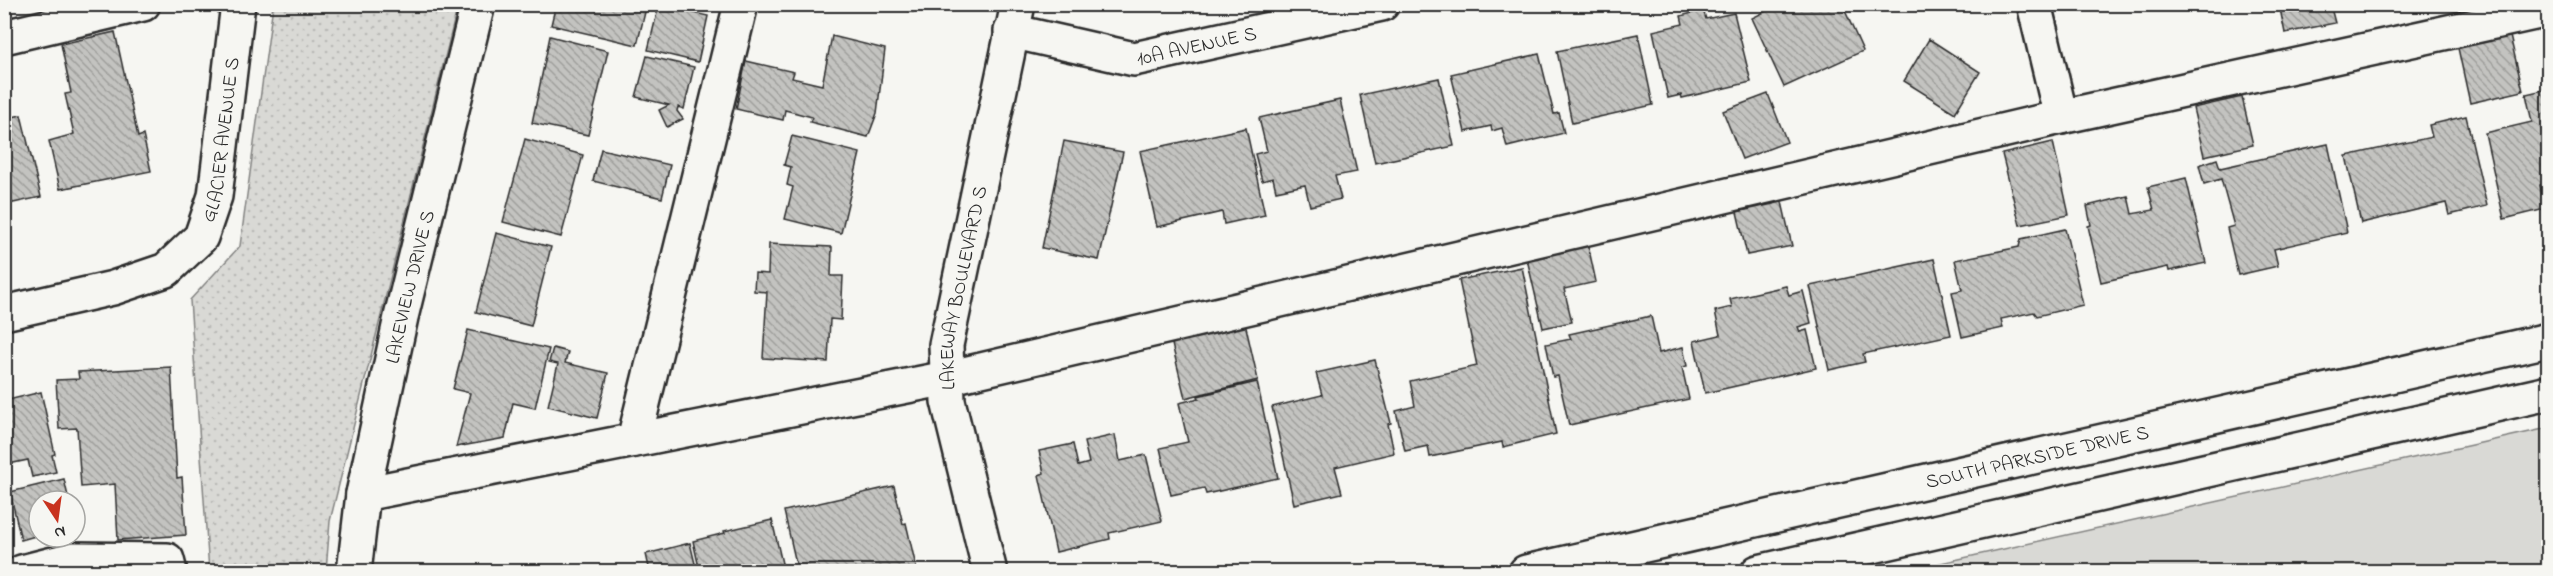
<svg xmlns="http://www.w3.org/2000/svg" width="2553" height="576" font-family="'Indie Flower',sans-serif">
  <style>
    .grass { fill: #d9d9d5; stroke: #828280; stroke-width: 1.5 }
    .park { fill: url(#park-dots); stroke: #828280; stroke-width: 1.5 }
    .building { fill: url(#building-back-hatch); stroke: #2b2b2b; stroke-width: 1.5 }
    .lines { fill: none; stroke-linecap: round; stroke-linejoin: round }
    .minor-casing { stroke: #2b2b2b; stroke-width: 38 }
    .major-casing { stroke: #2b2b2b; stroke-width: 38 }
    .minor { stroke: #f6f6f2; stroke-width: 33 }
    .major { stroke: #f6f6f2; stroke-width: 33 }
    .labels { text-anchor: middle; stroke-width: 5; stroke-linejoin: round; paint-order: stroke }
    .street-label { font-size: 20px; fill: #2b2b2b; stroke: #f6f6f2 }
  </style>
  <defs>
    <pattern id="park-dots" width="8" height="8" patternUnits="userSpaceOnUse" patternTransform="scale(1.5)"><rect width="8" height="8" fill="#d9d9d5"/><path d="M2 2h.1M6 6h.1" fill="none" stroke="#babab7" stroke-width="1.8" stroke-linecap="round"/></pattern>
    <pattern id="building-back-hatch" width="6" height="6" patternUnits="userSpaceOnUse" patternTransform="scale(1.5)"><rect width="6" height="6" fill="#c3c3c0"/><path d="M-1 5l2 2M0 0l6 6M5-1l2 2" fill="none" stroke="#9f9f9c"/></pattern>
  </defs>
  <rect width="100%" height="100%" fill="#f6f6f2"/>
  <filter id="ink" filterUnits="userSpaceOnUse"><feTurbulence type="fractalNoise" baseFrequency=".0167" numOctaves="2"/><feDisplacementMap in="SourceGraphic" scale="12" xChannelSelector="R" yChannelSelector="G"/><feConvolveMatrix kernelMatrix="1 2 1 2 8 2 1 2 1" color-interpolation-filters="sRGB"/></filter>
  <g filter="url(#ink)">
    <path class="grass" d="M 2548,428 L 2548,571 L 1905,571 Z"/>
    <path class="park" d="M 273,5 L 458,5 L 330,521 L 326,571 L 209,571 L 190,300 L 240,246 Z"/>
    <path class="building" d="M 556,4 L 647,4 L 637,45 L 551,25 Z
      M 883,4 L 915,4 L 913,12 Z
      M 1781,4 L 1842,4 L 1863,51 L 1784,87 L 1752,18 Z
      M 2279,4 L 2330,4 L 2335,23 L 2285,33 Z
      M 659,5 L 708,16 L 698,62 L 648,50 Z
      M 1703,10 L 1706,19 L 1734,13 L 1751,82 L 1682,98 L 1681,95 L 1668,98 L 1653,31 L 1683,24 L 1681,16 Z
      M 115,32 L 138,137 L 143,135 L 151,171 L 60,189 L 49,141 L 74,134 L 65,94 L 71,93 L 61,44 Z
      M 1638,34 L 1653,105 L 1572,123 L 1557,51 Z
      M 550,36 L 608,51 L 588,135 L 532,123 Z
      M 832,36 L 885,49 L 877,113 L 868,137 L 810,122 L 812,117 L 785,110 L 783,120 L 736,109 L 746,61 L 794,72 L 792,78 L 822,85 Z
      M 2510,36 L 2523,91 L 2470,103 L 2458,48 Z
      M 1929,39 L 1980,72 L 1955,113 L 1904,81 Z
      M 1539,54 L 1554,114 L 1559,113 L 1564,133 L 1507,147 L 1502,128 L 1492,131 L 1491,126 L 1465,132 L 1451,74 Z
      M 647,56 L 694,67 L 684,109 L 678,107 L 677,111 L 683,119 L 667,127 L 659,110 L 669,105 L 636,97 Z
      M 1439,78 L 1454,146 L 1375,163 L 1360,95 Z
      M 2548,89 L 2548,183 L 2540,185 L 2545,209 L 2504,219 L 2485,133 L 2532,122 L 2526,94 Z
      M 1768,94 L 1787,142 L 1742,159 L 1723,111 Z
      M 2242,97 L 2253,145 L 2204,156 L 2193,108 Z
      M 1340,100 L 1357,172 L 1335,176 L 1341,199 L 1310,206 L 1305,185 L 1276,191 L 1273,178 L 1262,181 L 1255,154 L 1267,151 L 1259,118 Z
      M 21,115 L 41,197 L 4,205 L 4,119 Z
      M 2466,116 L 2487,206 L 2449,215 L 2446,203 L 2361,223 L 2346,156 L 2432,137 L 2429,125 Z
      M 1246,128 L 1265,215 L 1224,224 L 1222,212 L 1157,227 L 1140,151 Z
      M 792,136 L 860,153 L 841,233 L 785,219 L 793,187 L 787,185 L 791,167 L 784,165 Z
      M 525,139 L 583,155 L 561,237 L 503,222 Z
      M 1064,141 L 1123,152 L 1099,260 L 1042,248 Z
      M 2053,142 L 2069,215 L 2020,225 L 2002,154 Z
      M 2328,144 L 2347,232 L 2274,249 L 2278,266 L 2238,275 L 2227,228 L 2234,226 L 2221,179 L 2204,184 L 2199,165 L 2217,159 L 2220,168 Z
      M 601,149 L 670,165 L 662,198 L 593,181 Z
      M 2186,178 L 2206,263 L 2169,271 L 2168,267 L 2101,282 L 2088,226 L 2091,225 L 2087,206 L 2128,196 L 2132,214 L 2154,210 L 2148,187 Z
      M 1782,202 L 1792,246 L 1747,255 L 1737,212 Z
      M 2065,229 L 2083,305 L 2037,316 L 2034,312 L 2001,319 L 2003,328 L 1962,337 L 1952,292 L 1962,290 L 1955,260 L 2019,247 L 2021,239 Z
      M 496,233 L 551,247 L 531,326 L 476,312 Z
      M 769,244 L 832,247 L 831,276 L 843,276 L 841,320 L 830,319 L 828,362 L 763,358 L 767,292 L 754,291 L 755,273 L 768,274 Z
      M 1588,245 L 1596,282 L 1564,289 L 1572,322 L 1543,328 L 1527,259 Z
      M 1934,259 L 1951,335 L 1863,354 L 1865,362 L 1829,370 L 1810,286 Z
      M 1522,267 L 1556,434 L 1503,447 L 1502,442 L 1430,457 L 1428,446 L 1405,451 L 1396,411 L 1415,406 L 1410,381 L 1477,366 L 1459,280 Z
      M 1786,286 L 1789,295 L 1803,291 L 1811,323 L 1798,327 L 1800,332 L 1807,330 L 1816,368 L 1705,393 L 1694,341 L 1720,335 L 1715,311 L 1732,307 L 1730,299 Z
      M 1651,316 L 1659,353 L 1683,347 L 1687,366 L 1682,367 L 1689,399 L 1569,425 L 1558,376 L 1553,377 L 1546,344 L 1571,339 L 1569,334 Z
      M 1245,323 L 1258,380 L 1185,398 L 1171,340 Z
      M 468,330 L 549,349 L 535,408 L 513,403 L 505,438 L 456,447 L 470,393 L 453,389 Z
      M 553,348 L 568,352 L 565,363 L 608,373 L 597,418 L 548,406 L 558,364 L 549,362 Z
      M 1375,360 L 1391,423 L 1388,424 L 1394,453 L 1335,467 L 1342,493 L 1294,504 L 1272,407 L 1322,395 L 1316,373 Z
      M 171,367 L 177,478 L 182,477 L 186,535 L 118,540 L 115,484 L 81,487 L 77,428 L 59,429 L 56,380 L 79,379 L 78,372 Z
      M 1257,382 L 1278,478 L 1206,494 L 1204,488 L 1171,495 L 1160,448 L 1188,442 L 1179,403 L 1199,398 L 1198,396 Z
      M 41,392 L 55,454 L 52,455 L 56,472 L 32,477 L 28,460 L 4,465 L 4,401 Z
      M 1115,435 L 1120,461 L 1146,455 L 1162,521 L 1109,533 L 1110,539 L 1056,552 L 1039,475 L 1044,473 L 1039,451 L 1073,444 L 1078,466 L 1089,463 L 1084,442 Z
      M 64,479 L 69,501 L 39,501 L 39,535 L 21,540 L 10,492 Z
      M 894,486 L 903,524 L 906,523 L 917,571 L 798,572 L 784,511 Z
      M 772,520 L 784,572 L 700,572 L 693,541 L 725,533 L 724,531 Z
      M 690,543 L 697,572 L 650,572 L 646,554 Z"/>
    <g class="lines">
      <defs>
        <g id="minor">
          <path d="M 2034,4 L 2061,117"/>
          <path id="s1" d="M 1011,31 L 1134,59 L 1382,4"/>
          <path d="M 4,37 L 143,4"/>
          <path id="s2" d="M 4,313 L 113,288 L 166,270 L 201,237 L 215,196 L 238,4"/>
          <path d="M 634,440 L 741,4"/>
          <path d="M 363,494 L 947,378 L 2061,117 L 2548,10"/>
          <path d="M 22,572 L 73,559 L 167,560 L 170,572"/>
          <path id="s3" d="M 354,572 L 363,494 L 401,317 L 478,4"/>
          <path id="s4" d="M 990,572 L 948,401 L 946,345 L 1018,4"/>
        </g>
        <g id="major">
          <path id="s5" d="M 1526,572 L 2548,340"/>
          <path d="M 1758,572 L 2548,393"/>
        </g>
      </defs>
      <use href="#minor" class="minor-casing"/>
      <use href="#major" class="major-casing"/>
      <use href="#minor" class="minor"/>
      <use href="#major" class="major"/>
    </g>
  </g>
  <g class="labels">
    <g class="street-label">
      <text dy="7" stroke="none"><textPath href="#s1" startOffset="190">10A AVENUE S</textPath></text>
      <text dy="7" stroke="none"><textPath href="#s2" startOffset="316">GLACIER AVENUE S</textPath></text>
      <text dy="7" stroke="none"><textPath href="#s3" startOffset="291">LAKEVIEW DRIVE S</textPath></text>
      <text dy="7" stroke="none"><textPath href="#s4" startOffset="291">LAKEWAY BOULEVARD S</textPath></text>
      <text dy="7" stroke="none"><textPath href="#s5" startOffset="524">SOUTH PARKSIDE DRIVE S</textPath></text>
    </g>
  </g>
  <rect width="2553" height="576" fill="none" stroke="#f6f6f2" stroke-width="24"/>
  <rect x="12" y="12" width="2529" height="552" fill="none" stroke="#2b2b2b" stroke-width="2" filter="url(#ink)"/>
  <g transform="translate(57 519) rotate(167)"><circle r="28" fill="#f6f6f2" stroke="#a5a5a2" stroke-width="1.5"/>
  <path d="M0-4.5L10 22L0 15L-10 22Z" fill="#c8321e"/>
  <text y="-9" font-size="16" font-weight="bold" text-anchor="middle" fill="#2b2b2b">N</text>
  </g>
</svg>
